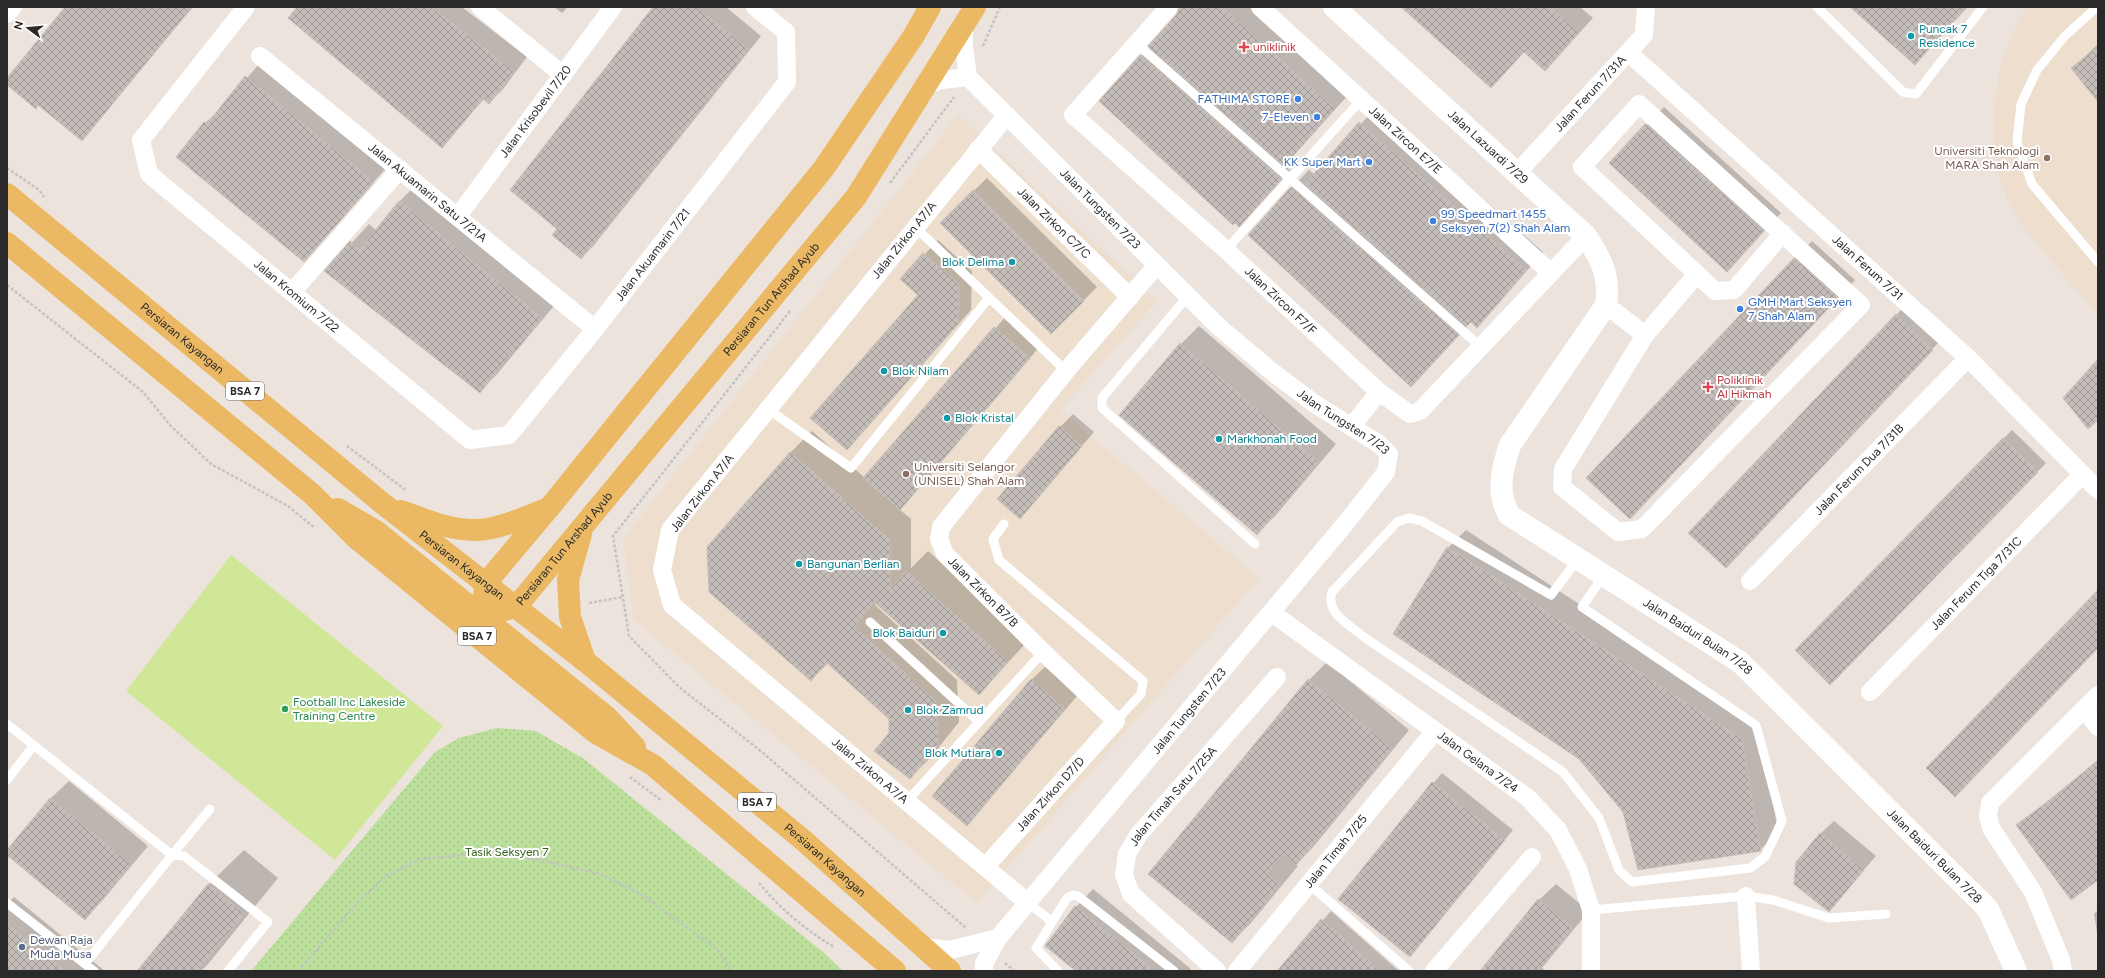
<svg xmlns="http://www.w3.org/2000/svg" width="2105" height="978" font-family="Figtree,sans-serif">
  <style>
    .education { fill: #eddecd }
    .park { fill: url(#park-dots) }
    .pitch { fill: #d0e798 }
    .shadow { fill: #0003 }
    .building { fill: url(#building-cross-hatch); stroke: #c7bfb7 }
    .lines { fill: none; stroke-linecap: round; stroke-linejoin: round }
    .path { stroke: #c3c3c3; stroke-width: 2.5; stroke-dasharray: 3 2; stroke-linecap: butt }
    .service { stroke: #fff; stroke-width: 9 }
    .minor { stroke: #fff; stroke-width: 18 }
    .tertiary { stroke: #fff; stroke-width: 22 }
    .primary { stroke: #ebb863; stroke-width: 22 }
    .culture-dot { fill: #0f9aa8; stroke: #fff; stroke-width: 1.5 }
    .health-dot { fill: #e0444e; stroke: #fff; stroke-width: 1.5 }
    .shop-dot { fill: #3f7fe0; stroke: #fff; stroke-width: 1.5 }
    .education-dot { fill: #8d6e63; stroke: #fff; stroke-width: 1.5 }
    .leisure-dot { fill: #2e9e5b; stroke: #fff; stroke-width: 1.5 }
    .service-dot { fill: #5c6f8a; stroke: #fff; stroke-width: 1.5 }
    .labels { text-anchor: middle; stroke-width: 4; stroke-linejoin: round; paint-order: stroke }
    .shield { fill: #fff; stroke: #6a6a6a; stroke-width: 1 }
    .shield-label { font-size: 11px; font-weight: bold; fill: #2a2a2a }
    .culture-label { font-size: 12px; fill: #0d838f; stroke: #fff; text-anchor: start }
    .health-label { font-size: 12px; fill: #be3a42; stroke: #fff; text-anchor: start }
    .street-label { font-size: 12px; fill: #2a2a2a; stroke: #fff }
    .shop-label { font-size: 12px; fill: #366cbe; stroke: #fff; text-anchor: end }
    .education-label { font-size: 12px; fill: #785e54; stroke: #fff; text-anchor: end }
    .leisure-label { font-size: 12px; fill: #27864d; stroke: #fff; text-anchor: start }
    .park-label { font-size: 12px; fill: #36641d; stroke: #fff }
    .service-label { font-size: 12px; fill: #4e5e75; stroke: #fff; text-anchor: start }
  </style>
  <defs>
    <pattern id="park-dots" width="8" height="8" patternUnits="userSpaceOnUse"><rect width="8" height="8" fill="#bce09c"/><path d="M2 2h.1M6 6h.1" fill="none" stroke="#a2c087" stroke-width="1.8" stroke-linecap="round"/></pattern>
    <pattern id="building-cross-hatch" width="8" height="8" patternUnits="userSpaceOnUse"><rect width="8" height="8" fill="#c4bdb9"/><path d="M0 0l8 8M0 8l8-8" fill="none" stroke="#9f9a97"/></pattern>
  </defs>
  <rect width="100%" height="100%" fill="#ece3dd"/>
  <path class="education" d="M 2027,7 L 2098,7 L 2098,315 L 2027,232 L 2009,203 L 1999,175 L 1994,141 L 1994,110 L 2001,62 L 2020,19 Z
    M 958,115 L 1157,301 L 1060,410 L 1259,578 L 977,903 L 634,620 L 623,539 Z"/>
  <path class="park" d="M 497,728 L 536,731 L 584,759 L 823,952 L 843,971 L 251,971 L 435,752 L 459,738 Z"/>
  <path class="pitch" d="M 231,555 L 443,726 L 335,860 L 126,691 Z"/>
  <path class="shadow" d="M 66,7 L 193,7 L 82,140 L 39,104 L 7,84 L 7,80 Z
    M 298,7 L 462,7 L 527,57 L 503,89 L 489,103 L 484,99 L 442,147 Z
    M 554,7 L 568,7 L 562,13 Z
    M 655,7 L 726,7 L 761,36 L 594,245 L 581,258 Z
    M 1179,7 L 1259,7 L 1352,91 L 1284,165 L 1290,170 L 1248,216 L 1101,101 L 1178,14 Z
    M 1403,7 L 1580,7 L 1593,18 L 1545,70 L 1524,51 L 1491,87 Z
    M 1851,7 L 1968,7 L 1915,63 Z
    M 2098,44 L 2098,100 L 2073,68 Z
    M 259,64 L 386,168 L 304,261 L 205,123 L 219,111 Z
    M 1378,105 L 1543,252 L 1494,309 L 1477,326 L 1471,322 L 1428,368 L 1291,188 L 1309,170 L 1315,175 Z
    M 1664,107 L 1781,213 L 1744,253 L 1611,163 Z
    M 987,178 L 1097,287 L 1051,333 L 941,223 Z
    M 417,184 L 559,300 L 497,374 L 480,392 L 326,271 L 369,224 L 376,230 L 399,202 Z
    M 938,240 L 972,271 L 971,310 L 847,449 L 920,295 L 902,279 Z
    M 1812,241 L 1855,280 L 1647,500 L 1794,259 Z
    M 1905,306 L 1941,340 L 1734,558 L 1896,315 Z
    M 1008,314 L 1042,344 L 899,509 L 911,519 L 911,568 L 928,551 L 1029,640 L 979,693 L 877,602 L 875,605 L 957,680 L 959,722 L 931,757 L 910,778 L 890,733 L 890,719 L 828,663 L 811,680 L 790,453 L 812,431 L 865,478 Z
    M 1199,326 L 1336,444 L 1275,516 L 1257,533 L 1181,344 Z
    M 1073,414 L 1094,432 L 1019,518 L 1060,427 Z
    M 2012,430 L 2046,463 L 1830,683 L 1796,650 Z
    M 1466,530 L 1760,722 L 1778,832 L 1760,850 L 1624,812 L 1448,548 Z
    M 1327,662 L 1409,730 L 1314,846 L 1296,865 L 1298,866 L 1250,924 L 1232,942 L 1150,874 L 1309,680 Z
    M 1045,667 L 1078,695 L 967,825 L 1031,680 Z
    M 2098,760 L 2098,879 L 2018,825 Z
    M 1442,773 L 1513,830 L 1410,955 L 1339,898 Z
    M 69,781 L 148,846 L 102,901 L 85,918 L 7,854 L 51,798 Z
    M 1834,821 L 1876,856 L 1829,910 L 1820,834 Z
    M 244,850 L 278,878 L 209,963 L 201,971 L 141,971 L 208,885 Z
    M 1556,884 L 1589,911 L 1542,968 L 1546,971 L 1481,971 L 1539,900 Z
    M 1093,889 L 1191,969 L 1189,971 L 1077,971 L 1076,907 Z
    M 14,897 L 105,971 L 7,971 L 7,904 Z
    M 2098,910 L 2098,938 L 2094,914 Z
    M 1331,911 L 1399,971 L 1278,971 Z"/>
  <path class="building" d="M 65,7 L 192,7 L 82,141 L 38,105 L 36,109 L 7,85 L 7,78 Z
    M 297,7 L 431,7 L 514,71 L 489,104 L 483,99 L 442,148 L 288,18 Z
    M 653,7 L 696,7 L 749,49 L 581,259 L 552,235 L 557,229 L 510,190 Z
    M 1179,7 L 1222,7 L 1335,109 L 1284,166 L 1148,46 L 1177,14 Z
    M 1401,7 L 1550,7 L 1579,33 L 1545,71 L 1524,52 L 1491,88 Z
    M 1850,7 L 1966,7 L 1915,65 Z
    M 2098,47 L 2098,102 L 2071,68 Z
    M 1140,55 L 1282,179 L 1239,227 L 1235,223 L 1233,225 L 1099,101 Z
    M 245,76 L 374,182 L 304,262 L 176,157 L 204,122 L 207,124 Z
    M 1359,122 L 1526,270 L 1477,328 L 1471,322 L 1467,326 L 1305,184 Z
    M 1645,124 L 1764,231 L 1727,272 L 1609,163 Z
    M 1291,187 L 1459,335 L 1411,387 L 1248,235 Z
    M 973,190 L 1084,301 L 1051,334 L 940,223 Z
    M 399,201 L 542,318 L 516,351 L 514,349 L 480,393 L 324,271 L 350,241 L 360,249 Z
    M 923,253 L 959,284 L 958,324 L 847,450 L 810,418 L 918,295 L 900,279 Z
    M 1794,258 L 1838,298 L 1630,519 L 1586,478 Z
    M 1896,314 L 1933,350 L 1726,568 L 1688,533 Z
    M 994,327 L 1030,358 L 900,510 L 863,478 Z
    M 1180,343 L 1319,462 L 1257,535 L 1119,415 Z
    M 2098,359 L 2098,420 L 2088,429 L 2063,398 Z
    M 1059,426 L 1082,446 L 1020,519 L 997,499 Z
    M 2003,438 L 2038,472 L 1830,685 L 1795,650 Z
    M 790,452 L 890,540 L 890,590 L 906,571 L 1008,662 L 979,695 L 874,602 L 854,627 L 936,701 L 938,745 L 910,779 L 874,751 L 889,733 L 889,719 L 826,662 L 811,681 L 709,592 L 707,547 Z
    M 1447,547 L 1742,739 L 1761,851 L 1638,870 L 1623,812 L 1579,759 L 1393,634 Z
    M 2098,590 L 2098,648 L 1955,797 L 1926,768 Z
    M 1031,679 L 1065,709 L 967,826 L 932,796 Z
    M 1308,679 L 1392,748 L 1296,865 L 1283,854 L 1267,873 L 1280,885 L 1232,943 L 1148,874 Z
    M 2098,760 L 2098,880 L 2071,900 L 2016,825 L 2058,794 Z
    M 1432,782 L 1505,840 L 1410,957 L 1338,899 Z
    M 50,798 L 131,864 L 85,920 L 7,855 L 7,850 Z
    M 1820,833 L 1864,870 L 1829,912 L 1794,884 L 1796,862 Z
    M 208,884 L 244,914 L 197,971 L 137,971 Z
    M 1538,899 L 1573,928 L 1538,971 L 1480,971 Z
    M 1075,906 L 1155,971 L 1076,971 L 1045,946 Z
    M 1321,919 L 1352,946 L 1380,971 L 1277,971 Z
    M 7,924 L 65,971 L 7,971 Z"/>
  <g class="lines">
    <path class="path" d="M 983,46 L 1000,7
      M 7,168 L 39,190 L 44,197
      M 890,183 L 954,97
      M 7,285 L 143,392 L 170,425 L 211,464 L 288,506 L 315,528
      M 790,311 L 613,536 L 629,636 L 679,687 L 762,752 L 966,928
      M 347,446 L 407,491
      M 589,603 L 623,597
      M 630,777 L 661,800
      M 759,883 C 780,909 806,930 834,947
      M 1005,963 L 1014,971
      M 298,971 L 358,902 L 385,877 L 420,859 L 477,854 L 540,860 L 600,874 L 639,893 L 717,949 L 732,971"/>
    <path class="service" d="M 1817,7 L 1903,92 L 1916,94 L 1983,7
      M 2097,7 L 2065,36 L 2037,70 L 2021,104 L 2017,142 L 2032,184 L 2098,262
      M 1136,43 L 1481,347
      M 915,227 L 1066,371
      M 1226,250 L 1361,100
      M 1188,296 L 1102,398 L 1102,408 L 1255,544
      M 768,409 L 851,468 L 989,298
      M 1004,524 L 993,539 L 999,560 L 1143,681 L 1141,694 L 1116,721
      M 1578,559 L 1551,595 L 1422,521 L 1409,518 L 1397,522 L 1332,592 C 1325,613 1350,625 1364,637 L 1563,772 L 1599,818 L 1619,870 L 1632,882 L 1750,868 L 1765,857 L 1782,821 L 1756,725 L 1582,607 L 1604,575
      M 870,622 L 979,722
      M 7,724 L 172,855 L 210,809
      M 7,780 L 34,745
      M 907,801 L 1043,652
      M 1309,884 L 1409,971
      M 1027,902 L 1051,921
      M 7,903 L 94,971
      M 1591,910 L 1746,896 L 1773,900 L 1829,918 L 1886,914
      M 85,964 L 172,855 L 184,856 L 268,922 L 228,971
      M 1058,971 L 1036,948 L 1067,898 L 1073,895 L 1078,896 L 1174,971"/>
    <g class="minor">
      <path id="s1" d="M 246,7 L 141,140 L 149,174 L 470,440 L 509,435 L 595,329 L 787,82 L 786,32 L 755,7"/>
      <path d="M 480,7 L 563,75"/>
      <path id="s2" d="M 1169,7 L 1073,115 L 1226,250 L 1379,392 L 1410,414 L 1420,411 L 1586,236"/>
      <path id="s3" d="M 1260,7 L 1551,273"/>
      <path d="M 7,14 L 13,7"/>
      <path id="s4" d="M 964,27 L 964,46 L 968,77 L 1219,327 L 1271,371 L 1315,404 L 1379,444 L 1389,454 L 1386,472 L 1345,524 L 998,938 L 984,964 L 984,971"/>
      <path id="s5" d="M 1629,53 L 1968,358 L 2098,490"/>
      <path id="s6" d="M 260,56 L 595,329"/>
      <path d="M 927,85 L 942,80 L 968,77"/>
      <path id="s7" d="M 1007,115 L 670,530 L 662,570 L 672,605 L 1027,902"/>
      <path id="s8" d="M 978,149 L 1130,297"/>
      <path id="s9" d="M 1517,173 L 1644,35 L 1646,7"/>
      <path id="s10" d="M 458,216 L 613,7"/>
      <path d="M 1697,274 L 1645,335 L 1563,469 L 1562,487 L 1618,532 L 1642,529 L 1861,305 L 1639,104 L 1582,167 L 1697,274 L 1715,291 L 1734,290 L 1783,233"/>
      <path d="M 292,292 L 400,169"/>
      <path d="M 1606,305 L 1645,335"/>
      <path d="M 1351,427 L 1379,392"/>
      <path id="s11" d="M 1750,581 L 1968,358"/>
      <path id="s12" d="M 1272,613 L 1528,798 L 1558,830 L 1578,869 L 1591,910 L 1591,971"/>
      <path id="s13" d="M 1870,692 L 2082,475"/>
      <path d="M 2084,709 L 2098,727"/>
      <path id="s14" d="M 985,867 L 1116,721 L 1043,652 L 945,554 L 939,539 L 941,527 L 1066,371 L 1157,265"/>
      <path d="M 1746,896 L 1751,971"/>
      <path d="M 925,947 L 950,950 L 998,938"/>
      <path id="s15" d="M 1217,971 L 1131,894 L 1124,875 L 1127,854 L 1139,834 L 1277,677"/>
      <path id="s16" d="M 1237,971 L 1435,731"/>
      <path d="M 1434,971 L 1532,857"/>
      <path d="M 2063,971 L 2061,960 L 2033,892 L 1991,828 L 1988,816 L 1990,803 L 2098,695"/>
    </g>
    <path class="tertiary" id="s17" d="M 1334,7 L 1586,236 C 1602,261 1610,275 1606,305 L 1510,445 C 1502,469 1496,492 1509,515 L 1740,662 L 1988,909 L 2016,971"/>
    <g class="primary">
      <path id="s18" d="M 7,194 L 382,503 L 585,661 L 803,840 L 950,971"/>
      <path d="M 7,243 L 312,494 L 356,538 L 596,733 L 653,765 L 895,971"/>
      <path d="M 338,509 L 376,531 L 607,717 L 635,747"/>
      <path d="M 401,511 C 425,520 452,531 478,530 C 500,529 528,516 549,508"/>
      <path d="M 581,534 L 568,580 L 570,617 L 585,661"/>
      <path d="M 484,599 L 485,584 L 549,508 L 824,168 L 913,37 L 930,7"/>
      <path id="s19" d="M 482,616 L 516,607 L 856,197 L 975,7"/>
    </g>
  </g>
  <g class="culture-dot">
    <circle cx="1911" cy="36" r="4"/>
    <circle cx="1012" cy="262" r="4"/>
    <circle cx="884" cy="371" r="4"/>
    <circle cx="947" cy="418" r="4"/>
    <circle cx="1219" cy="439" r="4"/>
    <circle cx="799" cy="564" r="4"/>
    <circle cx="943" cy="633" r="4"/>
    <circle cx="908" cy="710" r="4"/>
    <circle cx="999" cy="753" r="4"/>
  </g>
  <g class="health-dot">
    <path d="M1242 41h4v4h4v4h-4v4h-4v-4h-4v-4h4z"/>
    <path d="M1706 381h4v4h4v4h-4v4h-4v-4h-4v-4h4z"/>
  </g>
  <g class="shop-dot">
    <circle cx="1298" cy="99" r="4"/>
    <circle cx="1317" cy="117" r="4"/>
    <circle cx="1369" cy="162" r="4"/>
    <circle cx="1433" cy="221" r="4"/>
    <circle cx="1740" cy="309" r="4"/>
  </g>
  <g class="education-dot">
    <circle cx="2047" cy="158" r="4"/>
    <circle cx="906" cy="474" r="4"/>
  </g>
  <circle class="leisure-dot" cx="285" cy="709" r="4"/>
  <circle class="service-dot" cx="22" cy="947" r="4"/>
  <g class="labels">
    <g class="shield">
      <rect x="226" y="382" width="38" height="18" rx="3"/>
      <rect x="458" y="627" width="38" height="18" rx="3"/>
      <rect x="738" y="793" width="38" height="18" rx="3"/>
    </g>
    <g class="shield-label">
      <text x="245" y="395">BSA 7</text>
      <text x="477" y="640">BSA 7</text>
      <text x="757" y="806">BSA 7</text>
    </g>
    <g class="culture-label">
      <text x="1919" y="33">Puncak 7<tspan x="1919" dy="14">Residence</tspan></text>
      <text x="1004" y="266" text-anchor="end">Blok Delima</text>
      <text x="892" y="375">Blok Nilam</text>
      <text x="955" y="422">Blok Kristal</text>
      <text x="1227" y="443">Markhonah Food</text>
      <text x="807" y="568">Bangunan Berlian</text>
      <text x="935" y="637" text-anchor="end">Blok Baiduri</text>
      <text x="916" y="714">Blok Zamrud</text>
      <text x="991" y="757" text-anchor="end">Blok Mutiara</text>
    </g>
    <g class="health-label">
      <text x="1253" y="51">uniklinik</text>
      <text x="1717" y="384">Poliklinik<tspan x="1717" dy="14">Al Hikmah</tspan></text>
    </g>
    <g class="street-label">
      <text dy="4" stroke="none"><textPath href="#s9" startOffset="108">Jalan Ferum 7/31A</textPath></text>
      <text dy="4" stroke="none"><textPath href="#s10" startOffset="130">Jalan Krisobevil 7/20</textPath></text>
      <text dy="4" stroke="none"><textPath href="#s3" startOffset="197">Jalan Zircon E7/E</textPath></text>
      <text dy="4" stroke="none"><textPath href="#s17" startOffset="208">Jalan Lazuardi 7/29</textPath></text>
      <text dy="4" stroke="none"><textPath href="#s6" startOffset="216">Jalan Akuamarin Satu 7/21A</textPath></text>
      <text dy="4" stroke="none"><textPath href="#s4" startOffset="237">Jalan Tungsten 7/23</textPath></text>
      <text dy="4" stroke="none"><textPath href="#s8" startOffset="106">Jalan Zirkon C7/C</textPath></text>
      <text transform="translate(904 240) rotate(-51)" y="4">Jalan Zirkon A7/A</text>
      <text dy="4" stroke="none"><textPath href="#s1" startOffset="891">Jalan Akuamarin 7/21</textPath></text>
      <text dy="4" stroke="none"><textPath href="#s5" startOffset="321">Jalan Ferum 7/31</textPath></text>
      <text dy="4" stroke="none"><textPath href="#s1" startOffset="396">Jalan Kromium 7/22</textPath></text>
      <text dy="4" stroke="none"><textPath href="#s19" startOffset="435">Persiaran Tun Arshad Ayub</textPath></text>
      <text dy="4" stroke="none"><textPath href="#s2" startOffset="423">Jalan Zircon F7/F</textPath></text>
      <text dy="4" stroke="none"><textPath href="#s18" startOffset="227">Persiaran Kayangan</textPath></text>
      <text dy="4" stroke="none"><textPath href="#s4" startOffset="561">Jalan Tungsten 7/23</textPath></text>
      <text dy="4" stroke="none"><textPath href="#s11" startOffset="156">Jalan Ferum Dua 7/31B</textPath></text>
      <text transform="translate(702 493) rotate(-52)" y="4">Jalan Zirkon A7/A</text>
      <text dy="4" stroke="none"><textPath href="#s19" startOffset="111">Persiaran Tun Arshad Ayub</textPath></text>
      <text dy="4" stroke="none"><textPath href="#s18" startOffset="587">Persiaran Kayangan</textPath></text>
      <text dy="4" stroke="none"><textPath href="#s13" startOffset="152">Jalan Ferum Tiga 7/31C</textPath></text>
      <text transform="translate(983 592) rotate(45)" y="4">Jalan Zirkon B7/B</text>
      <text dy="4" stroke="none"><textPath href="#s17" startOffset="881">Jalan Baiduri Bulan 7/28</textPath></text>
      <text transform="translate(1189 711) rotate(-50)" y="4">Jalan Tungsten 7/23</text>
      <text dy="4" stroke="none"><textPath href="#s12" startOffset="254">Jalan Gelana 7/24</textPath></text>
      <text dy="4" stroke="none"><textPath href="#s7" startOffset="870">Jalan Zirkon A7/A</textPath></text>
      <text dy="4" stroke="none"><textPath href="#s14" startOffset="98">Jalan Zirkon D7/D</textPath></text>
      <text dy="4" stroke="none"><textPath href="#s15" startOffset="231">Jalan Timah Satu 7/25A</textPath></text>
      <text dy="4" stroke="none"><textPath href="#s16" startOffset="155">Jalan Timah 7/25</textPath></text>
      <text dy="4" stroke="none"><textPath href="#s17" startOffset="1205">Jalan Baiduri Bulan 7/28</textPath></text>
      <text dy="4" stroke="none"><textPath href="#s18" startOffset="1055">Persiaran Kayangan</textPath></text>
    </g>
    <g class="shop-label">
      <text x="1290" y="103">FATHIMA STORE</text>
      <text x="1309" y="121">7-Eleven</text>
      <text x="1361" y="166">KK Super Mart</text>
      <text x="1441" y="218" text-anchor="start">99 Speedmart 1455<tspan x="1441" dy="14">Seksyen 7(2) Shah Alam</tspan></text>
      <text x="1748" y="306" text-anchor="start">GMH Mart Seksyen<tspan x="1748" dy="14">7 Shah Alam</tspan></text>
    </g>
    <g class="education-label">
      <text x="2039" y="155">Universiti Teknologi<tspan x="2039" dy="14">MARA Shah Alam</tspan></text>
      <text x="914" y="471" text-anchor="start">Universiti Selangor<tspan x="914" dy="14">(UNISEL) Shah Alam</tspan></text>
    </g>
    <g class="leisure-label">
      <text x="293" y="706">Football Inc Lakeside<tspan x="293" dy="14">Training Centre</tspan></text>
    </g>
    <g class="park-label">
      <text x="507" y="856">Tasik Seksyen 7</text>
    </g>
    <g class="service-label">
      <text x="30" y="944">Dewan Raja<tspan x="30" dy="14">Muda Musa</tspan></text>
    </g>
  </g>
  <rect width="2105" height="978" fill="none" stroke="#2a2a2a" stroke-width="16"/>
  <g transform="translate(28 28) rotate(286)" stroke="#ffffff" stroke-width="3" paint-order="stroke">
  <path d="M0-3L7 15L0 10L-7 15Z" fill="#2a2a2a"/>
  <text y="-6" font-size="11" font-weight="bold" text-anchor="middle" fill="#2a2a2a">N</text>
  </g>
</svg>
